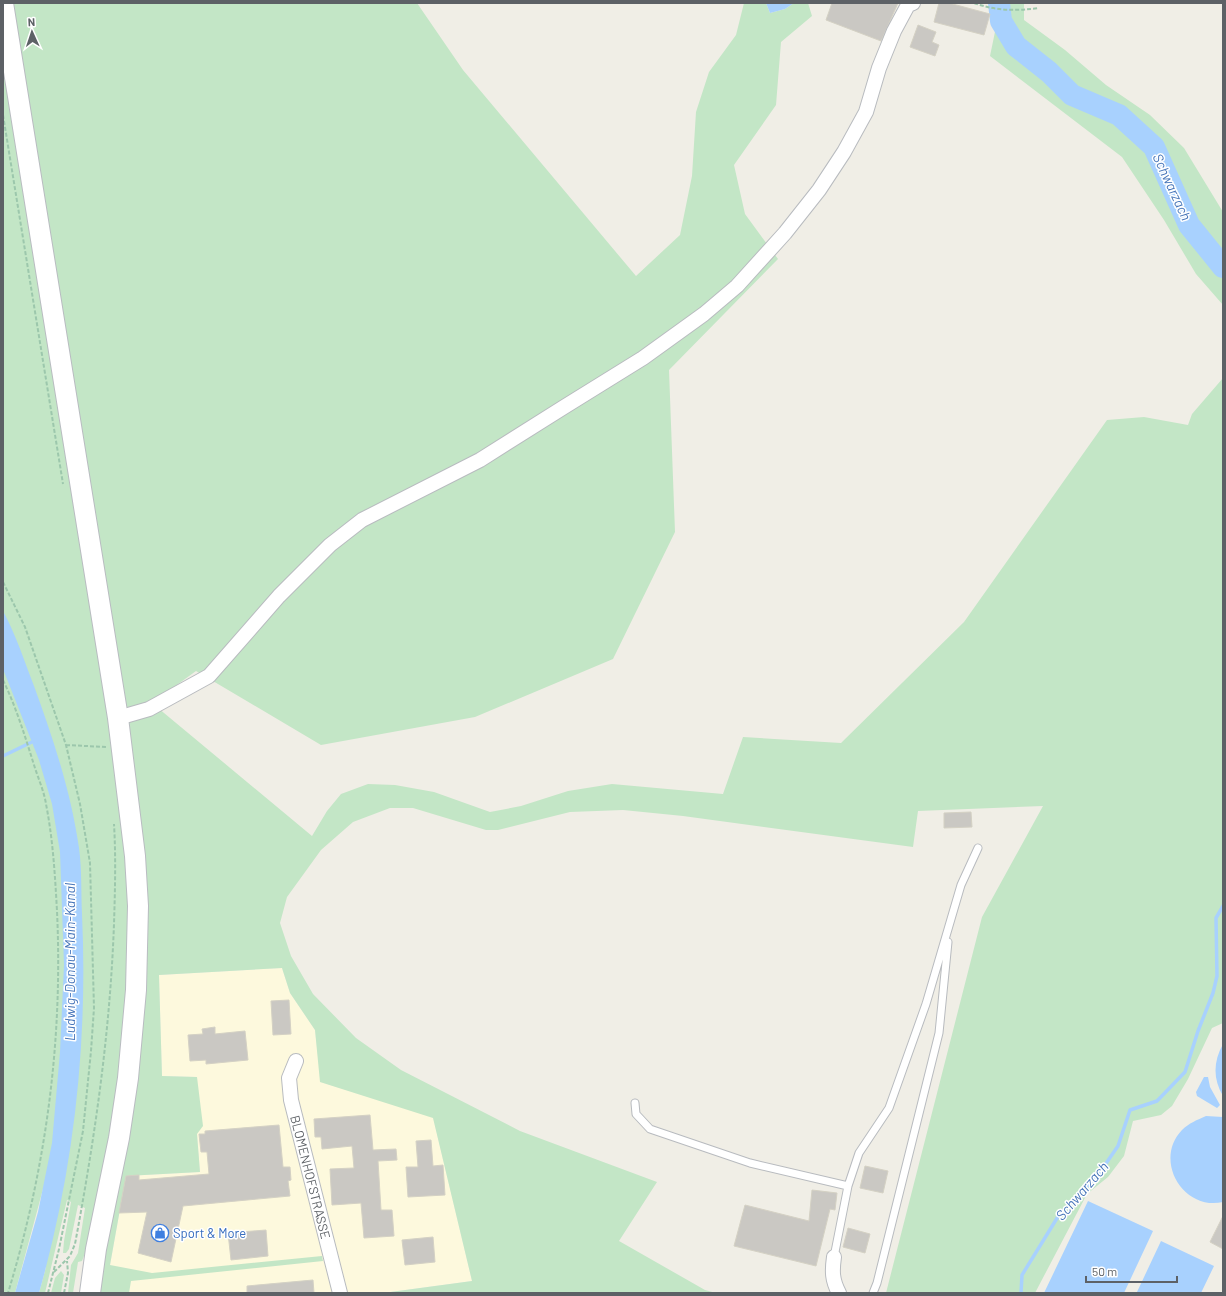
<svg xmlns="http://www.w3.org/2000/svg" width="1226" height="1296" font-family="Barlow,sans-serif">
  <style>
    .commercial { fill: #fdf9dd }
    .green { fill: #c3e6c6 }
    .water { fill: #a8d1fe }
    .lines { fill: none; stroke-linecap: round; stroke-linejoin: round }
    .stream { stroke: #a8d1fe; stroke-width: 3.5 }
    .river { stroke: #a8d1fe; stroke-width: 22 }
    .building { fill: #cac8c3; stroke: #d4d1c4 }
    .service-casing { stroke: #b8bbbf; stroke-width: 9 }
    .minor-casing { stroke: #b8bbbf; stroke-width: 16 }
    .secondary-casing { stroke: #b9bcc1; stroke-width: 22 }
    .path { stroke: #9cc7ac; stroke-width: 2; stroke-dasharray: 4 2; stroke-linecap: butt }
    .service { stroke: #fff; stroke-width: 7 }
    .minor { stroke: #fff; stroke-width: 14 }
    .secondary { stroke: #fff; stroke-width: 20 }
    .labels { text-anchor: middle; stroke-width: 3; stroke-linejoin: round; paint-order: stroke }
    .street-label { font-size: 13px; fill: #5d6166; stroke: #fff }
    .shop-label { font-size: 13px; fill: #366cbe; stroke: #fff; text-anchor: start }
    .water-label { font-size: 14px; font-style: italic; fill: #4675b9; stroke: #fff }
  </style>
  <rect width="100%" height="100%" fill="#f0eee6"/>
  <path class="commercial" d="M 282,968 L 290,993 L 315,1030 L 321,1082 L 433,1117 L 472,1281 L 383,1293 L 105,1293 L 126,1176 L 200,1172 L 197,1134 L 197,1077 L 162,1076 L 159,975 Z"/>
  <path class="green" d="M 3,3 L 417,3 L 463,70 L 636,276 L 680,235 L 692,176 L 696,112 L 709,72 L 736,35 L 744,3 L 766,3 L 770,13 L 785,9 L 794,3 L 808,3 L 812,16 L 781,42 L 776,105 L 734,165 L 745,214 L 778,259 L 669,370 L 675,532 L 613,659 L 475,717 L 321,745 L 196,671 L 152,703 L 312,836 L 327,811 L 341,794 L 368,784 L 395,785 L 434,792 L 490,812 L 521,806 L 568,791 L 612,784 L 723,794 L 743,737 L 841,743 L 964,622 L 1107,420 L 1144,417 L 1188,425 L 1192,414 L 1223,378 L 1223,1023 L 1212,1028 L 1188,1079 L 1172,1106 L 1161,1115 L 1133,1121 L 1124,1156 L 1108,1177 L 1087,1194 L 1035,1293 L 886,1293 L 982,917 L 1043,806 L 918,811 L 913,847 L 683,816 L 623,810 L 570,812 L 498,830 L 486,830 L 413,808 L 390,808 L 353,822 L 321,850 L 287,897 L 280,923 L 291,956 L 313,994 L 356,1038 L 401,1070 L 520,1131 L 657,1182 L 619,1241 L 705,1290 L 716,1293 L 383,1293 L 472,1281 L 433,1118 L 320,1082 L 315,1030 L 290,993 L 282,968 L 159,975 L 162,1076 L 197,1077 L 203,1126 L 197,1134 L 200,1172 L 126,1176 L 110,1265 L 152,1273 L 322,1256 L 323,1261 L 131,1281 L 129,1293 L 96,1293 L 105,1159 L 87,1248 L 82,1261 L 78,1262 L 73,1293 L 68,1293 L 71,1265 L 78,1253 L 85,1208 L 78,1205 L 69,1249 L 66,1253 L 63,1253 L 64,1241 L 71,1202 L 67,1200 L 45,1293 L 39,1293 L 46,1267 L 43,1189 L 15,1293 L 3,1293 Z
    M 989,3 L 1024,3 L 1024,20 L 1065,50 L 1106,85 L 1150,115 L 1184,148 L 1223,212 L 1223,305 L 1196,274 L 1164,220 L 1122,157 L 990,56 L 996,27 Z
    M 61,1271 L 64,1275 L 61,1293 L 51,1293 L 55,1278 Z"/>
  <path class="water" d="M 766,3 L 794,3 L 785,9 L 770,13 Z
    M 3,611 C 16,635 24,660 34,686 C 53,738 71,792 79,848 C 82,870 81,893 82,914 C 88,1042 74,1170 39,1293 L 15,1293 L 38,1212 L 52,1143 L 60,1052 L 64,965 L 60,852 L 52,804 L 39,760 L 3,669 Z
    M 1223,1044 L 1223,1096 C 1213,1079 1213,1062 1223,1044 Z
    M 1204,1077 L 1208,1077 L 1210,1087 L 1220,1105 L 1217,1108 L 1197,1096 L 1196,1092 Z
    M 1206,1116 L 1223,1117 L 1223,1202 C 1183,1211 1153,1160 1182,1130 C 1189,1123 1197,1120 1206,1116 Z
    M 1088,1201 L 1153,1231 L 1124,1293 L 1044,1293 Z
    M 1161,1241 L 1214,1266 L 1201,1293 L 1137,1292 Z"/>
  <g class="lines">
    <path class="stream" d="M 3,756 L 36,740
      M 1021,1293 L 1022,1275 L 1059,1215 L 1098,1175 L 1118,1146 L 1130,1110 L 1157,1101 L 1185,1072 L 1198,1031 L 1213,993 L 1217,976 L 1216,918 L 1223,906"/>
    <path class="river" d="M 999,3 L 1001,21 L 1016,46 L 1049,72 L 1072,95 L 1119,115 L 1154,147 L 1189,225 L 1223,267"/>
  </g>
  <path class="building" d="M 832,3 L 898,3 L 881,41 L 826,20 Z
    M 939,3 L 949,3 L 990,14 L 984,35 L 934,22 Z
    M 918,25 L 936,32 L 932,42 L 939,45 L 935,56 L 910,47 Z
    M 971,812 L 972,827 L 944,828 L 944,813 Z
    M 289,1000 L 291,1034 L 273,1035 L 271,1001 Z
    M 215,1027 L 215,1034 L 245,1031 L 248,1060 L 206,1064 L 206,1060 L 190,1061 L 188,1035 L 203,1034 L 202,1029 Z
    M 370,1115 L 373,1150 L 396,1149 L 397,1160 L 378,1161 L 381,1210 L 392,1210 L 394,1236 L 364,1238 L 361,1203 L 332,1205 L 330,1169 L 354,1168 L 352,1146 L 322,1149 L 321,1137 L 315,1137 L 314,1119 Z
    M 279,1125 L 283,1167 L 290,1167 L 291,1180 L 288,1181 L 290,1196 L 183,1206 L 171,1262 L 138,1253 L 147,1212 L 119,1213 L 126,1176 L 139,1175 L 139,1180 L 209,1174 L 207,1152 L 201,1152 L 199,1134 L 205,1134 L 205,1131 Z
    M 431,1140 L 433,1166 L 443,1165 L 445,1195 L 408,1197 L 406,1167 L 418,1167 L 416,1141 Z
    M 865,1166 L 888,1171 L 883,1193 L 860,1188 Z
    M 812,1190 L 837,1193 L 835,1210 L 830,1209 L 816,1266 L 734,1246 L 745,1205 L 809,1221 Z
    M 1223,1216 L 1223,1249 L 1210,1242 Z
    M 848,1228 L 870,1234 L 865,1253 L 843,1247 Z
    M 266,1230 L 268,1256 L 231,1260 L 228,1233 Z
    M 433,1237 L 435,1262 L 405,1265 L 402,1240 Z
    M 313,1280 L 314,1293 L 247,1293 L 247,1286 Z"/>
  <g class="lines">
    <defs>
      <path id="service" d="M 635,1103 L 636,1114 L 650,1129 L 750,1163 L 848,1186
        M 834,1257 L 848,1186 L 859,1153 L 889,1108 L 926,1004 L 961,885 L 978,848
        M 873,1293 L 877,1283 L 939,1033 L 948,942"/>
      <g id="minor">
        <path d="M 118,718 L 149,709 L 209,676 L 279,596 L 330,545 L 362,520 L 480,460 L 564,407 L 643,358 L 704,314 L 737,286 L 785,233 L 819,190 L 844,152 L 866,112 L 879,68 L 894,31 L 908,5 L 913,3"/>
        <path id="s1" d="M 296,1061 L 289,1078 L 291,1100 L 340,1293"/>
        <path d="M 834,1257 C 832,1271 832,1280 839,1293"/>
      </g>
      <path id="secondary" d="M 3,3 L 118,718 L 135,856 L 138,906 L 136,990 L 128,1078 L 119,1138 L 96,1249 L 90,1293"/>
    </defs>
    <use href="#service" class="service-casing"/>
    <use href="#minor" class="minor-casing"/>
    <use href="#secondary" class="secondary-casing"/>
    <path class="path" d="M 974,3 C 996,11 1015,11 1039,8
      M 3,115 L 63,484
      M 3,582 L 25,627 L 66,745 L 80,804 L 90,863 L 94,1008 L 91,1051 L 83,1131 L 59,1249 L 48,1293
      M 3,680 C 16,707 25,736 34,765 C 38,778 44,791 46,804 C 53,840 55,875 57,911 C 63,1041 46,1168 8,1293
      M 66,745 L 106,747
      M 54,1272 L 70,1256 L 75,1244 C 95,1137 110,1033 114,924 C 115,891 116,858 114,824
      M 64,1293 L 68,1273 L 67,1261"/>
    <use href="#service" class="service"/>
    <use href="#minor" class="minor"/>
    <use href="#secondary" class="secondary"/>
  </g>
  <defs>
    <symbol id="shop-ring" viewBox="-11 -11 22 22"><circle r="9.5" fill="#fff" stroke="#3f7fe0" stroke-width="1.5"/><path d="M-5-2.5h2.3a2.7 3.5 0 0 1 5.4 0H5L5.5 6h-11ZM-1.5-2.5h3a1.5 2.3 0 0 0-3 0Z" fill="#3f7fe0"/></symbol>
  </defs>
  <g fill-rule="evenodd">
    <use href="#shop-ring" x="150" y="1223" width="20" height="20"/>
  </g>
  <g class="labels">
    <g class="street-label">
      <text dy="5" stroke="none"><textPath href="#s1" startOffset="120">BLOMENHOFSTRASSE</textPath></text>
    </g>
    <g class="shop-label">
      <text x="173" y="1238">Sport &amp; More</text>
    </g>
    <g class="water-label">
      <text transform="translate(1172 187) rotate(65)" y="5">Schwarzach</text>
      <text transform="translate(70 962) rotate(-90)" y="5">Ludwig-Donau-Main-Kanal</text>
      <text transform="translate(1082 1191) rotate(-49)" y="5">Schwarzach</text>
    </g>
  </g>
  <rect width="1226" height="1296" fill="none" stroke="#5d6166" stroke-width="8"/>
  <g transform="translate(32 32) rotate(357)" stroke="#ffffff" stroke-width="3" paint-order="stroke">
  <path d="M0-3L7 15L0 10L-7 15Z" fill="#5d6166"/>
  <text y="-6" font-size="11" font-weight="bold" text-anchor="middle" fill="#5d6166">N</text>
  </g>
  <path d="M1086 1276v6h91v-6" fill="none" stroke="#5d6166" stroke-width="2"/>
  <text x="1092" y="1276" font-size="12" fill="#5d6166" stroke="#ffffff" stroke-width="3" paint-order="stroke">50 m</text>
</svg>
